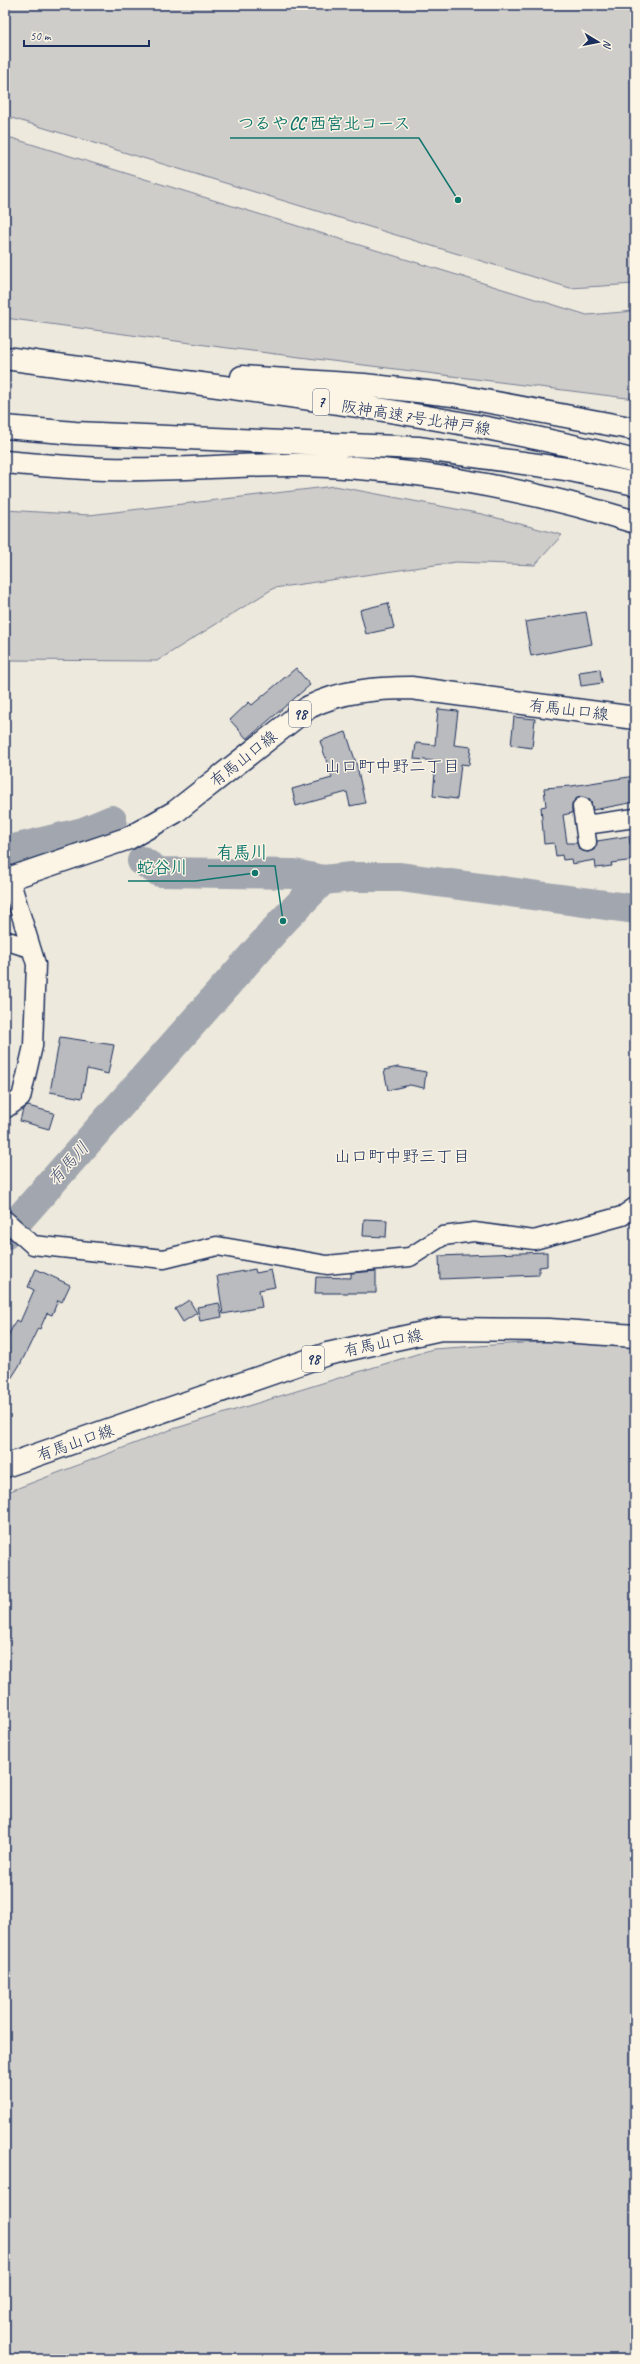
<svg xmlns="http://www.w3.org/2000/svg" width="640" height="2364" font-family="Caveat,'Klee One',sans-serif">
  <style>
    .green { fill: #cfcdca; stroke: #757e94 }
    .lines { fill: none; stroke-linecap: round; stroke-linejoin: round }
    .river { stroke: #a2a7af; stroke-width: 30 }
    .building { fill: #babbbe; stroke: #1b2f5e }
    .minor-casing { stroke: #1b2f5e; stroke-width: 21 }
    .primary-casing { stroke: #1b2f5e; stroke-width: 25 }
    .motorway-casing { stroke: #1b2f5e; stroke-width: 25 }
    .minor { stroke: #fcf5e5; stroke-width: 18 }
    .primary { stroke: #fcf5e5; stroke-width: 22 }
    .motorway { stroke: #fcf5e5; stroke-width: 22 }
    .labels { text-anchor: middle; stroke-width: 3; stroke-linejoin: round; paint-order: stroke }
    .shield { fill: #fcf5e5; stroke: #5e6a86; stroke-width: 1 }
    .shield-label { font-size: 15px; font-weight: bold; fill: #1b2f5e }
    .street-label { font-size: 16px; fill: #1b2f5e; stroke: #fcf5e5 }
    .neighbourhood-label { font-size: 17px; fill: #1b2f5e; stroke: #fcf5e5 }
    .water-label { font-size: 17px; font-style: italic; fill: #445376; stroke: #fcf5e5 }
    .leader { fill: none; stroke: #0f766e; stroke-width: 1.5 }
    .callout-dot { fill: #0f766e; stroke: #fcf5e5; stroke-width: 1.5 }
    .callout-label { font-size: 17px; text-anchor: middle; font-weight: bold; fill: #0f766e; stroke: #fcf5e5; stroke-width: 3; stroke-linejoin: round; paint-order: stroke }
  </style>
  <rect width="100%" height="100%" fill="#eee9dd"/>
  <filter id="ink" filterUnits="userSpaceOnUse"><feTurbulence type="fractalNoise" baseFrequency=".025" numOctaves="2"/><feDisplacementMap in="SourceGraphic" scale="8" xChannelSelector="R" yChannelSelector="G"/><feConvolveMatrix kernelMatrix="1 2 1 2 8 2 1 2 1" color-interpolation-filters="sRGB"/></filter>
  <g filter="url(#ink)">
    <path class="green" d="M 5,5 L 635,5 L 635,284 L 570,288 L 5,116 Z
      M 5,136 L 587,315 L 635,311 L 635,399 L 228,348 L 5,318 Z
      M 335,486 L 482,514 L 562,535 L 535,565 L 456,562 L 274,588 L 157,661 L 5,660 L 5,510 L 89,515 Z
      M 582,1339 L 635,1347 L 635,2359 L 5,2359 L 5,1493 L 170,1430 L 433,1349 Z"/>
    <g class="lines">
      <path class="river" d="M 5,851 L 83,832 L 112,820
        M 142,861 L 159,872 L 294,874 L 323,880
        M 5,1235 L 283,921 L 323,880 L 352,877 L 400,877 L 635,909"/>
    </g>
    <path class="building" d="M 388,603 L 394,628 L 366,634 L 360,610 Z
      M 586,612 L 592,644 L 531,656 L 525,622 Z
      M 296,668 L 310,685 L 247,739 L 230,720 L 249,702 L 252,705 Z
      M 600,669 L 602,683 L 581,686 L 579,672 Z
      M 438,709 L 458,711 L 454,745 L 471,747 L 469,765 L 461,764 L 457,799 L 433,796 L 436,761 L 414,759 L 416,743 L 435,745 Z
      M 514,717 L 535,719 L 532,748 L 511,745 Z
      M 346,732 L 357,766 L 365,803 L 350,806 L 347,792 L 296,806 L 292,789 L 332,778 L 320,741 Z
      M 635,776 L 635,802 L 593,810 L 590,800 L 580,797 L 572,803 L 572,813 L 563,815 L 567,843 L 577,843 L 579,849 L 588,852 L 594,850 L 597,841 L 629,836 L 630,844 L 635,843 L 635,860 L 611,863 L 612,866 L 596,868 L 595,860 L 572,864 L 571,859 L 563,860 L 562,855 L 556,856 L 554,843 L 544,844 L 541,807 L 546,806 L 544,788 L 572,786 Z
      M 60,1037 L 114,1045 L 108,1074 L 87,1069 L 82,1098 L 50,1092 Z
      M 398,1067 L 426,1072 L 424,1088 L 410,1085 L 388,1090 L 384,1070 Z
      M 28,1106 L 54,1113 L 49,1129 L 20,1121 L 23,1109 Z
      M 364,1219 L 387,1220 L 386,1237 L 363,1236 Z
      M 547,1252 L 547,1266 L 539,1267 L 539,1275 L 440,1279 L 439,1256 Z
      M 36,1269 L 70,1285 L 62,1302 L 58,1300 L 52,1315 L 47,1313 L 40,1329 L 38,1328 L 21,1363 L 5,1388 L 5,1342 L 16,1320 L 20,1322 L 34,1290 L 28,1287 Z
      M 255,1269 L 256,1273 L 271,1270 L 275,1287 L 259,1290 L 262,1307 L 223,1314 L 217,1276 Z
      M 376,1271 L 376,1293 L 315,1293 L 316,1277 L 351,1278 L 351,1273 Z
      M 189,1300 L 197,1313 L 183,1322 L 175,1309 Z
      M 219,1303 L 222,1317 L 200,1321 L 197,1307 Z"/>
    <g class="lines">
      <defs>
        <path id="minor" d="M 582,807 L 587,842
          M 585,825 L 635,818
          M 5,940 L 23,946 L 30,945
          M 5,1109 L 21,1098 L 33,1046 L 36,964 L 10,879
          M 5,1220 L 33,1245 L 164,1259 L 217,1246 L 327,1265 L 410,1257 L 443,1236 L 474,1232 L 534,1240 L 622,1216 L 635,1207"/>
        <path id="primary" d="M 5,880 L 129,838 L 175,812 L 309,707 C 341,691 376,688 411,688 L 635,718
          M 5,1466 L 327,1354 L 441,1329 L 549,1330 L 635,1336"/>
        <path id="motorway" d="M 5,358 C 215,387 429,408 635,461
          M 242,377 L 364,385 L 453,395 L 635,429
          M 5,427 L 75,433 L 418,448 L 566,469 L 635,484
          M 5,462 C 39,465 73,468 107,469 C 172,471 237,464 302,465 C 415,468 528,489 635,522"/>
      </defs>
      <use href="#minor" class="minor-casing"/>
      <use href="#primary" class="primary-casing"/>
      <use href="#motorway" class="motorway-casing"/>
      <use href="#minor" class="minor"/>
      <use href="#primary" class="primary"/>
      <use href="#motorway" class="motorway"/>
    </g>
  </g>
  <g class="labels">
    <g class="shield">
      <rect x="313" y="389" width="16" height="26" rx="3"/>
      <rect x="289" y="701" width="22" height="26" rx="3"/>
      <rect x="302" y="1346" width="22" height="26" rx="3"/>
    </g>
    <g class="shield-label">
      <text x="321" y="407">7</text>
      <text x="300" y="719">98</text>
      <text x="313" y="1364">98</text>
    </g>
    <g class="street-label">
      <text transform="translate(416 417) rotate(9)" y="6">阪神高速7号北神戸線</text>
      <text transform="translate(569 709) rotate(7)" y="6">有馬山口線</text>
      <text transform="translate(243 758) rotate(-38)" y="6">有馬山口線</text>
      <text transform="translate(383 1342) rotate(-12)" y="6">有馬山口線</text>
      <text transform="translate(75 1442) rotate(-19)" y="6">有馬山口線</text>
    </g>
    <g class="neighbourhood-label">
      <text x="392" y="772">山口町中野二丁目</text>
      <text x="402" y="1162">山口町中野三丁目</text>
    </g>
    <g class="water-label">
      <text transform="translate(68 1163) rotate(-48)" y="6">有馬川</text>
    </g>
  </g>
  <path class="leader" d="M458 200L419 138H230M283 921L275 866H208M255 873L195 881H128"/>
  <g class="callout-dot">
    <circle cx="458" cy="200" r="4"/>
    <circle cx="283" cy="921" r="4"/>
    <circle cx="255" cy="873" r="4"/>
  </g>
  <g class="callout-label">
    <text x="324" y="129">つるやCC 西宮北コース</text>
    <text x="242" y="858">有馬川</text>
    <text x="162" y="873">蛇谷川</text>
  </g>
  <rect width="640" height="2364" fill="none" stroke="#fcf5e5" stroke-width="20"/>
  <rect x="10" y="10" width="620" height="2344" fill="none" stroke="#1b2f5e" stroke-width="1.5" filter="url(#ink)"/>
  <g transform="translate(598 42) rotate(100)" stroke="#fcf5e5" stroke-width="3" paint-order="stroke">
  <path d="M0-3L7 15L0 10L-7 15Z" fill="#1b2f5e"/>
  <text y="-6" font-size="11" font-weight="bold" text-anchor="middle" fill="#1b2f5e">N</text>
  </g>
  <path d="M24 40v6h125v-6" fill="none" stroke="#1b2f5e" stroke-width="2"/>
  <text x="30" y="40" font-size="12" fill="#1b2f5e" stroke="#fcf5e5" stroke-width="3" paint-order="stroke">50 m</text>
</svg>
